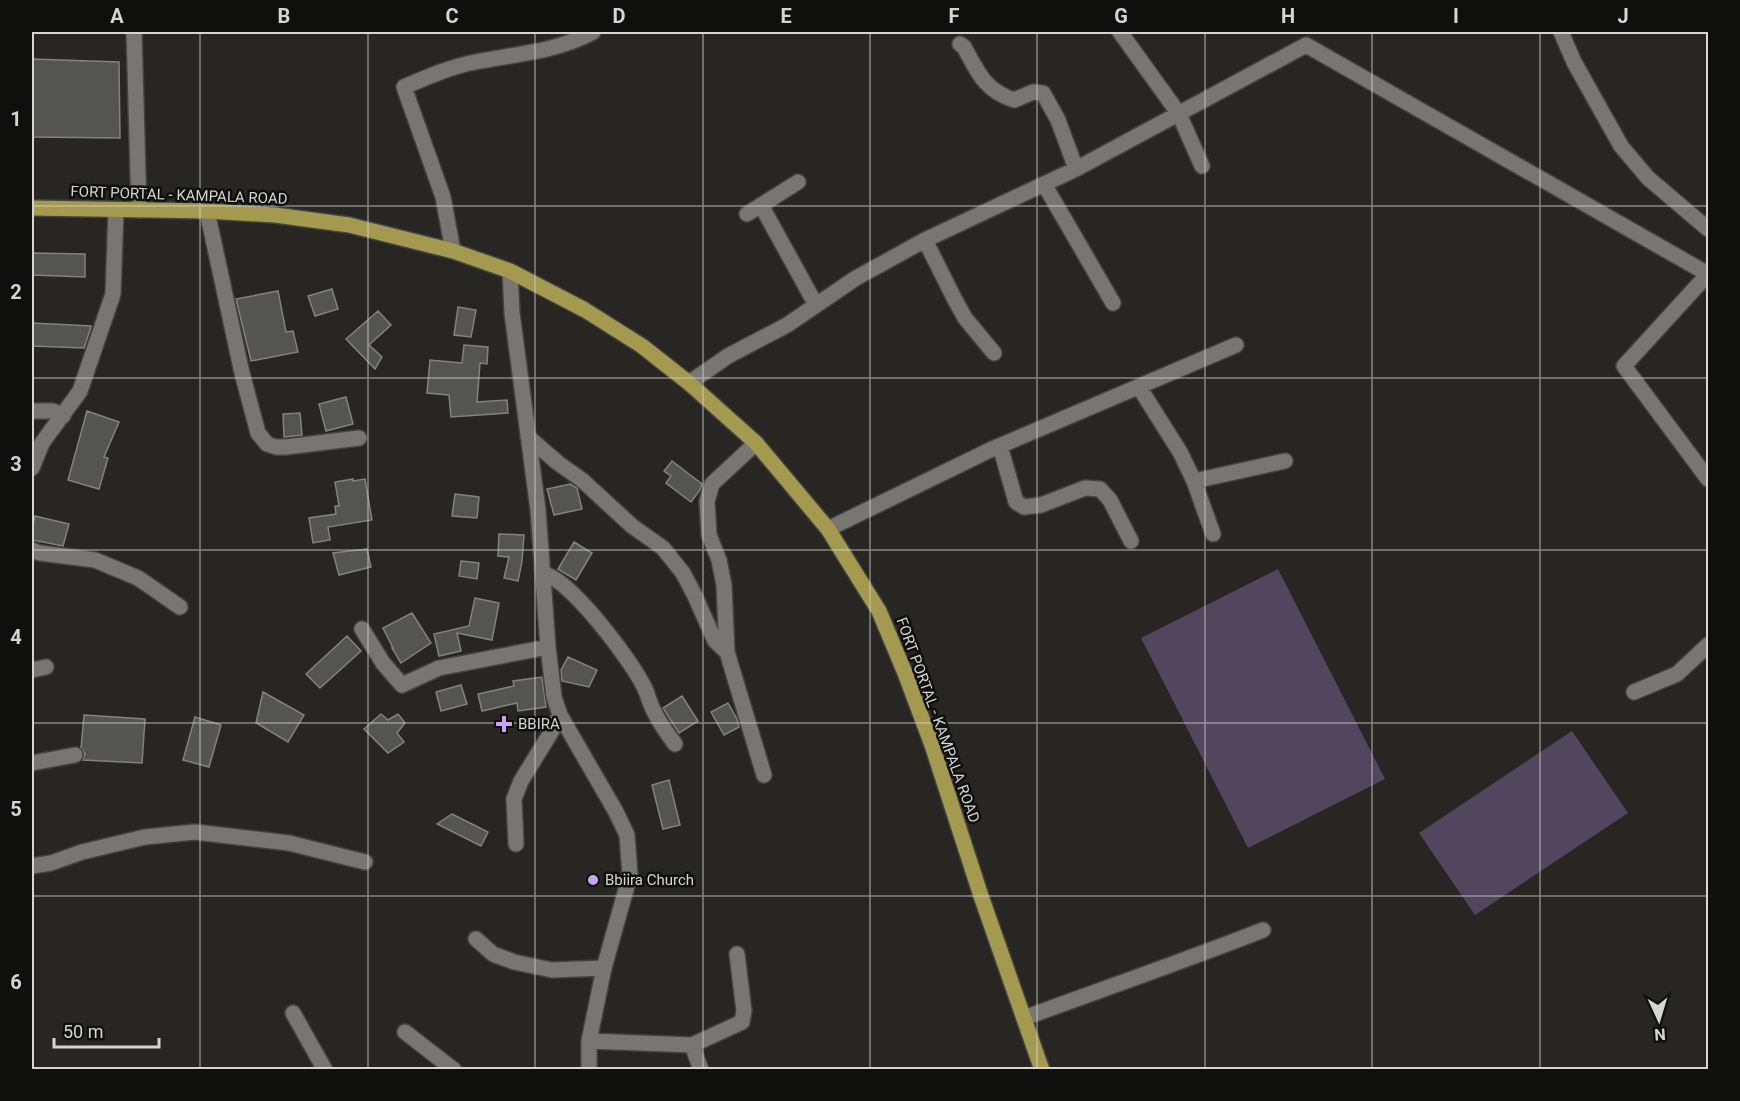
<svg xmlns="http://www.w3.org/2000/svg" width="1740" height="1101" font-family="Roboto,sans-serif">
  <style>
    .green { fill: #50475e }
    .building { fill: #545450; stroke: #83827e; stroke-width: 1.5 }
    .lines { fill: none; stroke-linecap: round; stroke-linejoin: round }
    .minor-casing { stroke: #434240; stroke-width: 18 }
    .major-casing { stroke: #434240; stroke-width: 18 }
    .minor { stroke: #777672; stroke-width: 15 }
    .major { stroke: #a3994f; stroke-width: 15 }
    .grid { fill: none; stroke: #d5d5d3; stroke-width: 1.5; stroke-opacity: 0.55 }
    .poi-dot { fill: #c6a6f0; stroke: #0f0f0e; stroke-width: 2 }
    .labels { text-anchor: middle; stroke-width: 5; stroke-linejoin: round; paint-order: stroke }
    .street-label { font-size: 15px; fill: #d5d5d3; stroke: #0f0f0e }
    .poi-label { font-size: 15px; fill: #d5d5d3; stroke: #0f0f0e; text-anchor: start }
    .neatline { fill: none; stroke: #d5d5d3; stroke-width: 2 }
    .grid-label { font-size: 20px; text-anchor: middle; font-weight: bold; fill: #d5d5d3 }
  </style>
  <rect width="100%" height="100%" fill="#272623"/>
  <path class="green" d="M 1278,569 L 1385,779 L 1248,848 L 1141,638 Z
    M 1572,731 L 1628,813 L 1475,915 L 1419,833 Z"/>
  <path class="building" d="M 32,59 L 119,62 L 120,138 L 32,137 Z
    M 32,253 L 85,254 L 85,277 L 32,275 Z
    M 332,289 L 338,309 L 315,316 L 308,296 Z
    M 278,291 L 286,332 L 293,331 L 298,352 L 251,361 L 236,299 Z
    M 458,307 L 476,310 L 471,337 L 454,335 Z
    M 378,311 L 391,325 L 369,345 L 382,357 L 375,369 L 346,339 Z
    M 32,323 L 91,326 L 91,327 L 84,348 L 32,346 Z
    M 464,345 L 488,347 L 487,364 L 480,363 L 477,402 L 507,400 L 508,413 L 451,417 L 449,395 L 427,393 L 430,360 L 462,363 Z
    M 346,397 L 353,424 L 326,431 L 319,404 Z
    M 87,411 L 119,422 L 104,457 L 108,458 L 99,489 L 68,480 Z
    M 300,413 L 302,435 L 284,437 L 283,414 Z
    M 672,461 L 702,484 L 700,490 L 691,502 L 666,483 L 671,476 L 664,471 Z
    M 353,479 L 353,481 L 365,479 L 372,520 L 328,527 L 330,540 L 313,543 L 309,518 L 336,514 L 335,506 L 339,506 L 335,482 Z
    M 570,484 L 577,488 L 582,509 L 554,515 L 547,489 Z
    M 455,494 L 479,497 L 477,518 L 452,516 Z
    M 35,516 L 69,524 L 63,546 L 32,540 L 32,530 Z
    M 499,534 L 524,535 L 522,561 L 518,581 L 504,578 L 509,557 L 498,556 Z
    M 574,542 L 592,553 L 576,580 L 558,569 Z
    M 367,549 L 371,567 L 339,575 L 333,553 Z
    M 461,561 L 479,563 L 477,579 L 459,576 Z
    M 475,598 L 499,603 L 492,640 L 457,633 L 461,651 L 439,656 L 434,634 L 469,626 Z
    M 412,613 L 431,643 L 401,663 L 392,648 L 393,648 L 383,628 Z
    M 347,636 L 361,651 L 320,688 L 306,674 Z
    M 568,657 L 597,670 L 589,687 L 562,681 L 561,670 Z
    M 542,677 L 546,707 L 518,711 L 517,703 L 482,711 L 478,694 L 514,686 L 513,681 Z
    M 461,685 L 467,704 L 441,711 L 436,692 Z
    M 263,692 L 304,715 L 288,742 L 256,723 Z
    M 682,696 L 698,721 L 679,733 L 663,708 Z
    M 728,703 L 737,719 L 739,727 L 724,735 L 711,712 Z
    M 381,714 L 388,720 L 398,714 L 405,723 L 397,733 L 404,742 L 388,753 L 364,729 Z
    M 84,715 L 145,719 L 142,763 L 83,760 L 85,754 L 81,748 Z
    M 195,717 L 221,725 L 209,767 L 183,760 Z
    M 669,780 L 680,825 L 663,829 L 652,785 Z
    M 452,814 L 488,832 L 481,846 L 437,824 Z"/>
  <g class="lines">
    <defs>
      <path id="minor" d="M 134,32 L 139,210
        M 1120,32 L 1179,114 L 1202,166
        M 1561,32 L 1574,62 L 1621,146 L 1648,178 L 1708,229
        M 960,44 L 964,47 C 978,72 984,90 1014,100 L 1033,92 L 1043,93 L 1058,120 L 1076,169
        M 1044,184 L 1113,303
        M 761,205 L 816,305
        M 207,211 L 242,373 L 258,433 L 267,444 L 276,447 L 286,447 L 359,438
        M 747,214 L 798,182
        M 925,240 L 954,298 L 965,318 L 994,353
        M 453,251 L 443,197 L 404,87 C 427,77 450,67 475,62 C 515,54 556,52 593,32
        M 510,271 L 512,313 L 538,510 L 548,647 L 554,697 L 560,715 L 616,812 L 627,835 L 630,875 L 604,968 L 589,1041 L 589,1070
        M 1708,274 L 1624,366 L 1708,479
        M 689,383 L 728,356 L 787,325 L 856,278 L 925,240 L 1076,169 L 1306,45 L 1708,274
        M 1139,387 L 1180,452 L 1194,481 L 1213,534
        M 32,411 L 53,411 L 63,416
        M 528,437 L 558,463 L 582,480 L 632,526 L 663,548 L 683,573 L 694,594 L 715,641 L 727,652
        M 756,443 L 712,484 L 707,501 L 709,535 L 719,560 L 724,585 L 727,652 L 764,775
        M 1000,446 L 1016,502 L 1024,507 L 1041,505 L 1085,488 L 1100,489 L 1110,500 L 1131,541
        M 32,468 L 42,443 L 80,391 L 113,294 L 116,210
        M 1194,481 L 1285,461
        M 828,529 L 990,450 L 1236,345
        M 32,550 L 40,553 L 95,560 L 138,578 L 180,607
        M 544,574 C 570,579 629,658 642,683 C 648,692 649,704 655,713 C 660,724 668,734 675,744
        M 362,629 L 383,663 L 402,685 L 439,668 L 548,647
        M 32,670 L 46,667
        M 1634,692 L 1677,674 L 1708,645
        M 32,763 L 75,755
        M 516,844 L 514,799 L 521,781 L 550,734 L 560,715
        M 32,866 L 51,863 L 82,852 L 145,837 L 195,832 L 289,843 L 365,862
        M 476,939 L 493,954 L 514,962 L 552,970 L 604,968
        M 293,1013 L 325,1070
        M 1024,1018 C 1103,989 1184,961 1263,930
        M 405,1032 L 454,1070
        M 589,1041 L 692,1045 L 742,1022 L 744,1011 L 737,954
        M 692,1045 L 701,1070"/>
      <path id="major" d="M 32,208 L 207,211 L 275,215 L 349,225 L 453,251 L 510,271 L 585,310 L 642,346 L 689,383 L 756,443 L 828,529 L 879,611 L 905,673 L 932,745 L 981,896 L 1042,1070"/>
    </defs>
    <use href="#minor" class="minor-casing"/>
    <use href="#major" class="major-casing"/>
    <use href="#minor" class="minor"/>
    <use href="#major" class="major"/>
  </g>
  <path class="grid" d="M 200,32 L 200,1070M 368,32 L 368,1070M 535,32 L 535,1070M 703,32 L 703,1070M 870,32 L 870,1070M 1037,32 L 1037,1070M 1205,32 L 1205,1070M 1372,32 L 1372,1070M 1540,32 L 1540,1070M 32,206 L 1708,206M 32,378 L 1708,378M 32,550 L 1708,550M 32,723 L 1708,723M 32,896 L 1708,896"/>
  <g class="poi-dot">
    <path d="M501 715h6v6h6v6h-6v6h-6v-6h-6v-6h6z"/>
    <circle cx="593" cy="880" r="6"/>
  </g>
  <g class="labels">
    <g class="street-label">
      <text transform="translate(179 195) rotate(2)" y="5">FORT PORTAL - KAMPALA ROAD</text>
      <text transform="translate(938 720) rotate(70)" y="5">FORT PORTAL - KAMPALA ROAD</text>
    </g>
    <g class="poi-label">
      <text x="518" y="729">BBIRA</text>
      <text x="605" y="885">Bbiira Church</text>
    </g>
  </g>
  <rect width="1740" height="1101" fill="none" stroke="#0f0f0e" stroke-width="66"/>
  <g transform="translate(1659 1020) rotate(176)" stroke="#0f0f0e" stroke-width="4.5" paint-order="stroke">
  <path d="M0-4.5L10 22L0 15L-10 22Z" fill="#d5d5d3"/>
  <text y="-9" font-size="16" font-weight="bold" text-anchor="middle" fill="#d5d5d3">N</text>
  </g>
  <path d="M54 1038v9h105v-9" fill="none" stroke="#d5d5d3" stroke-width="3"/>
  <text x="63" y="1038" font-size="18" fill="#d5d5d3" stroke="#0f0f0e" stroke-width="4.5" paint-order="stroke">50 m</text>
  <rect x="33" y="33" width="1674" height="1035" class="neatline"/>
  <g class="grid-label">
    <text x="117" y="23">A</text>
    <text x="284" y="23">B</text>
    <text x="452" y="23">C</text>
    <text x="619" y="23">D</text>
    <text x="786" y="23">E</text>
    <text x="954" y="23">F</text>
    <text x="1121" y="23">G</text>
    <text x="1288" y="23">H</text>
    <text x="1456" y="23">I</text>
    <text x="1623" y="23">J</text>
    <text x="16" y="126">1</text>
    <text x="16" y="299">2</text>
    <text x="16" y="471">3</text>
    <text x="16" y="644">4</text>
    <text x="16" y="816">5</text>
    <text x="16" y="989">6</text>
  </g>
</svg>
